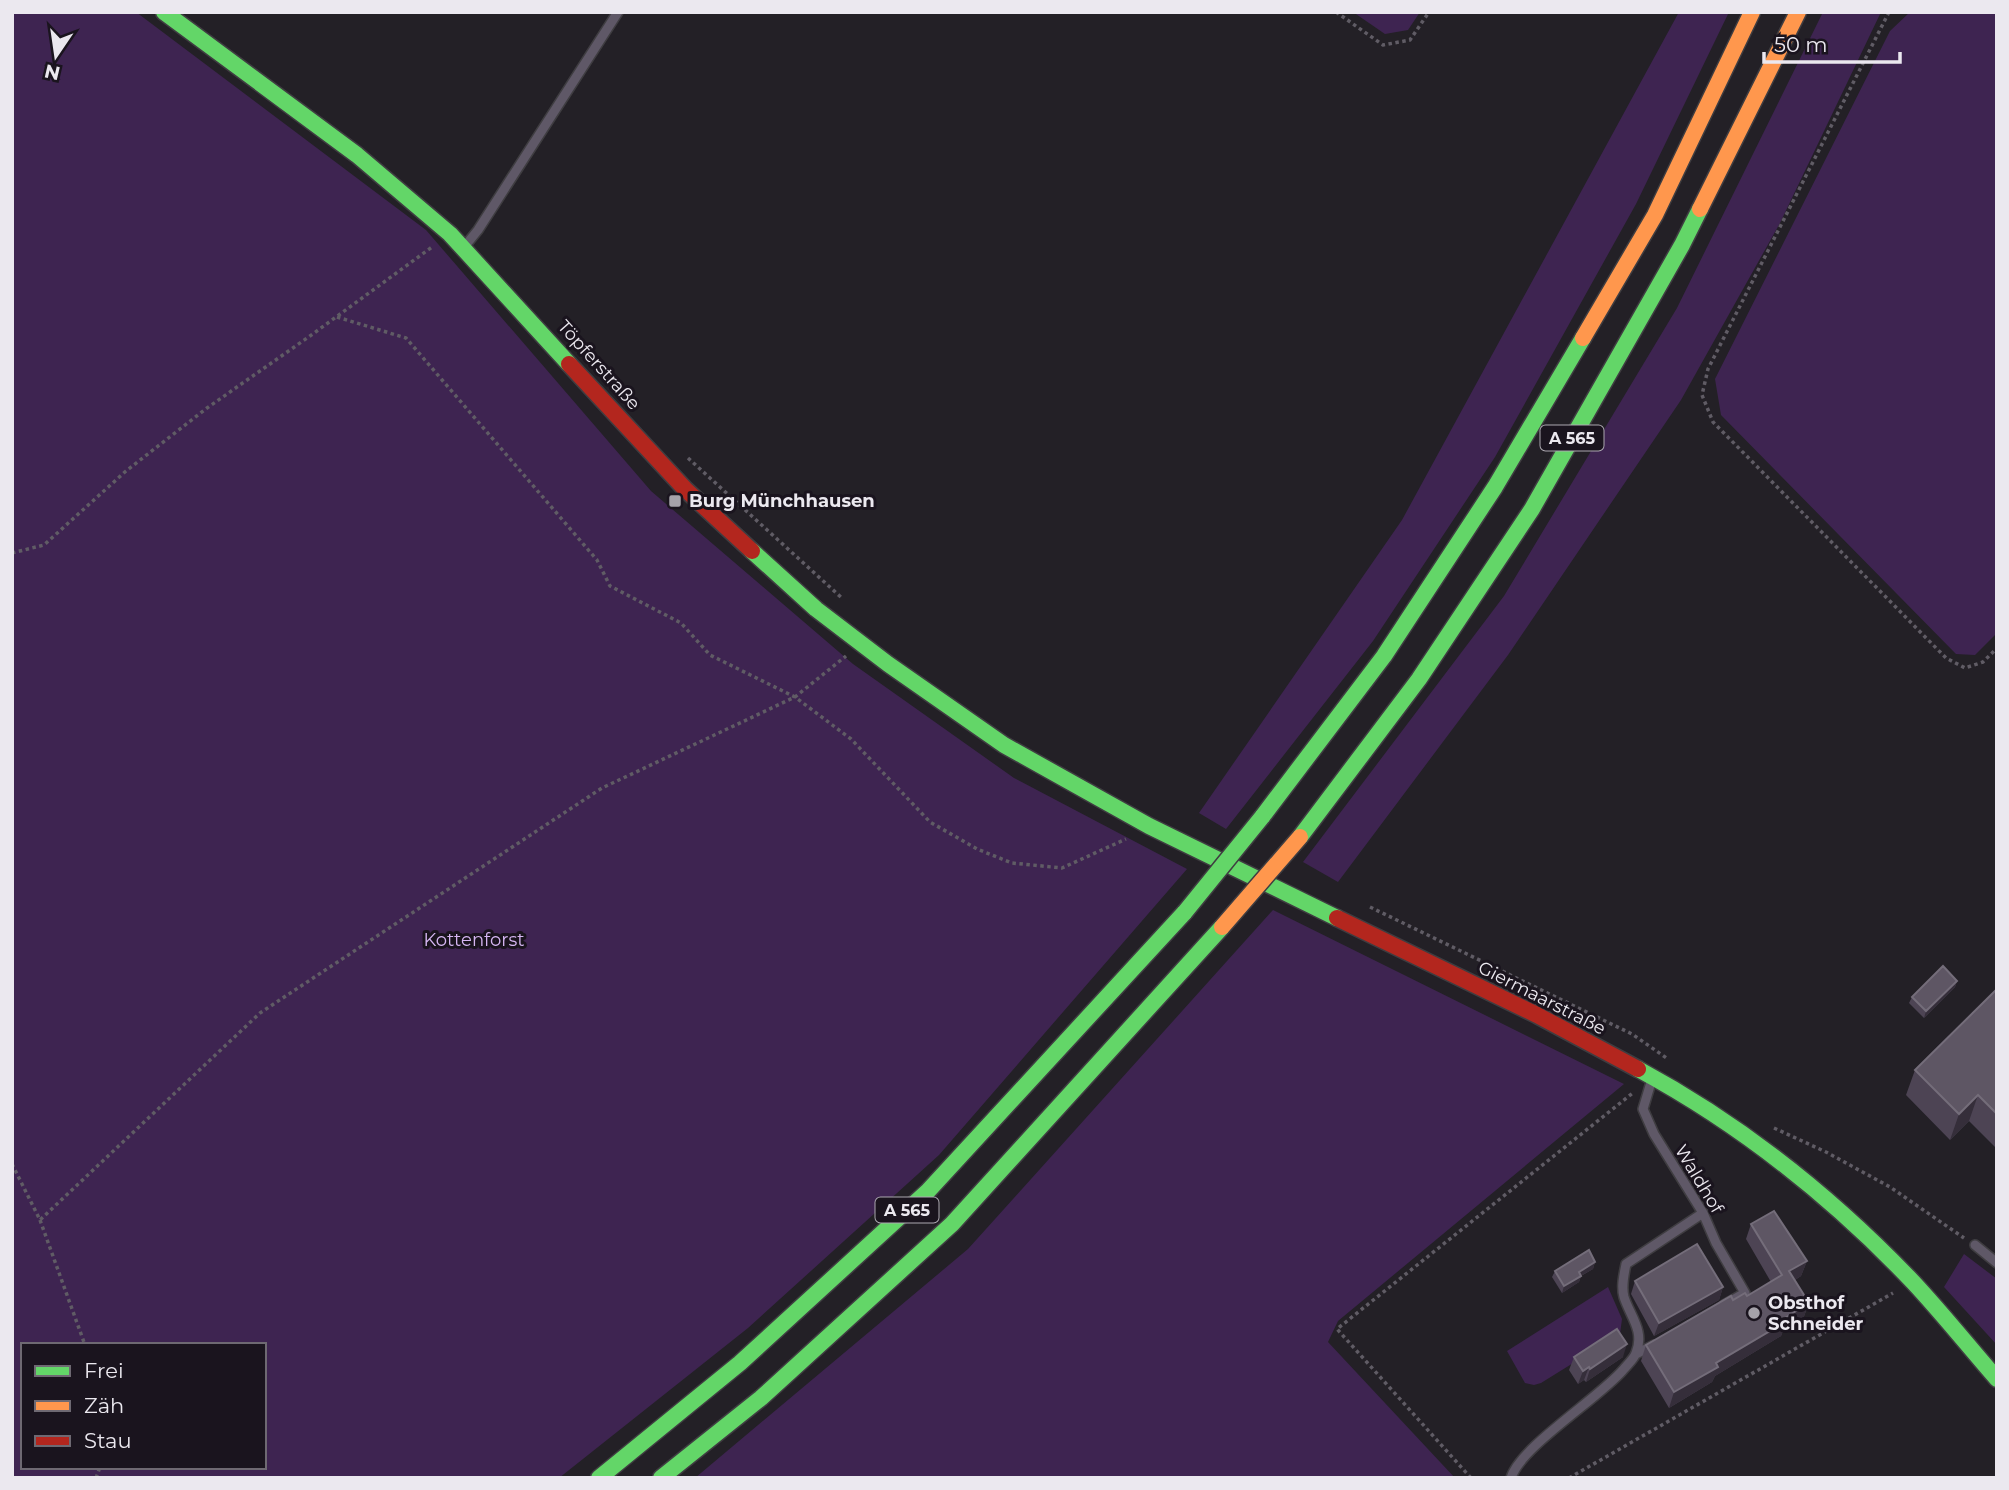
<svg xmlns="http://www.w3.org/2000/svg" width="2009" height="1490" font-family="Montserrat,sans-serif">
  <style>
    .green { fill: #3e2451; fill-rule: evenodd }
    .lines { fill: none; stroke-linecap: round; stroke-linejoin: round }
    .lane-casing { stroke: #3f3d41; stroke-width: 12 }
    .fast-casing { stroke: #3f3d41; stroke-width: 19 }
    .slow-casing { stroke: #3f3d41; stroke-width: 19 }
    .jam-casing { stroke: #3f3d41; stroke-width: 19 }
    .path { stroke: #605c65; stroke-width: 3.5; stroke-dasharray: 3.5 3.5; stroke-linecap: butt }
    .lane { stroke: #5f5867; stroke-width: 9 }
    .fast { stroke: #63d668; stroke-width: 16 }
    .slow { stroke: #ff974d; stroke-width: 16 }
    .jam { stroke: #b3261e; stroke-width: 16 }
    .fast-bridge-casing { stroke: #3f3d41; stroke-width: 19; stroke-linecap: butt }
    .slow-bridge-casing { stroke: #3f3d41; stroke-width: 19; stroke-linecap: butt }
    .fast-bridge { stroke: #63d668; stroke-width: 16 }
    .slow-bridge { stroke: #ff974d; stroke-width: 16 }
    .wall { fill: #4d4454 }
    .shaded-wall { fill: #352e3a }
    .building { fill: #5e5664; stroke: #746d7a; stroke-width: 2 }
    .poi-dot { fill: #a5a2a9; stroke: #1a141e; stroke-width: 2.5 }
    .labels { text-anchor: middle; stroke-width: 6; stroke-linejoin: round; paint-order: stroke }
    .shield { fill: #1a141e; stroke: #aca8b0; stroke-width: 2 }
    .shield-label { font-size: 16px; font-weight: bold; fill: #ebe8ef }
    .street-label { font-size: 18px; fill: #ebe8ef; stroke: #1a141e }
    .poi-label { font-size: 18px; font-weight: bold; fill: #ebe8ef; stroke: #1a141e; text-anchor: start }
    .park-label { font-size: 18px; fill: #d6b6f3; stroke: #1a141e }
  </style>
  <rect width="100%" height="100%" fill="#232026"/>
  <path class="green" d="M 12,12 L 136,12 L 426,230 L 651,491 L 853,664 L 1014,778 L 1187,869 L 939,1155 L 748,1328 L 559,1478 L 12,1478 ZM 23,1345 L 264,1345 L 264,1467 L 23,1467 Z
    M 1353,12 L 1420,12 L 1408,30 L 1385,34 Z
    M 1679,12 L 1729,12 L 1636,204 L 1495,457 L 1373,641 L 1226,829 L 1199,813 L 1402,520 Z
    M 1823,12 L 1881,12 L 1780,223 L 1681,400 L 1508,655 L 1338,882 L 1303,862 L 1504,596 L 1677,308 Z
    M 1910,12 L 1997,12 L 1997,633 L 1975,655 L 1956,654 L 1721,415 L 1715,379 L 1890,31 Z
    M 1273,910 L 1624,1084 L 1338,1321 L 1328,1342 L 1455,1478 L 695,1478 L 968,1249 Z
    M 1964,1254 L 1997,1279 L 1997,1345 L 1944,1287 Z
    M 1608,1287 L 1622,1319 L 1620,1334 L 1541,1383 L 1534,1385 L 1525,1383 L 1507,1351 Z"/>
  <g class="lines">
    <defs>
      <path id="lane" d="M 465,246 L 478,230 L 618,12
        M 1652,1079 L 1643,1109 L 1654,1134 L 1703,1213 L 1716,1243 L 1745,1293 L 1724,1305
        M 1975,1245 L 1997,1263
        M 1636,1354 L 1654,1345
        M 1511,1478 C 1520,1447 1598,1399 1623,1370 C 1627,1365 1634,1359 1636,1353 C 1645,1331 1630,1316 1624,1297 C 1621,1286 1624,1275 1626,1264 L 1703,1213"/>
      <path id="fast" d="M 164,12 L 357,155 L 450,234 L 569,364
        M 752,551 L 816,609 L 888,664 L 1004,745 L 1149,826 L 1337,918
        M 1262,817 L 1384,656 L 1495,487 L 1583,338
        M 1300,837 L 1419,679 L 1532,509 L 1682,245 L 1700,209
        M 1638,1069 C 1740,1124 1833,1198 1913,1282 C 1942,1313 1969,1347 1997,1379
        M 599,1478 L 740,1363 L 928,1191 L 1185,912
        M 661,1478 L 761,1398 L 952,1224 L 1222,927"/>
      <path id="slow" d="M 1700,209 L 1798,12
        M 1583,338 L 1655,215 L 1752,12"/>
      <path id="jam" d="M 569,364 L 685,489 L 752,551
        M 1337,918 L 1537,1015 L 1638,1069"/>
    </defs>
    <use href="#lane" class="lane-casing"/>
    <use href="#fast" class="fast-casing"/>
    <use href="#slow" class="slow-casing"/>
    <use href="#jam" class="jam-casing"/>
    <path class="path" d="M 1336,12 L 1383,45 L 1410,40 L 1429,12
      M 1889,12 L 1708,369 L 1702,395 L 1713,422 L 1946,658 L 1965,668 L 1983,662 L 1997,648
      M 337,317 L 406,338 L 597,560 L 610,586 L 681,623 L 710,655 L 795,697 L 851,739 L 930,822 L 977,849 L 1012,863 L 1062,868 L 1126,839
      M 688,458 L 843,599
      M 12,553 L 44,545 L 126,471 L 207,408 L 310,336 L 432,247
      M 1370,907 L 1632,1034 L 1668,1059
      M 1774,1128 L 1826,1152 L 1890,1187 L 1964,1238
      M 12,1164 L 40,1220 L 260,1013 L 602,788 L 795,697 L 846,656
      M 40,1220 L 85,1345
      M 96,1478 L 100,1467
      M 1471,1478 L 1337,1329 L 1634,1092
      M 1569,1478 L 1893,1293"/>
    <use href="#lane" class="lane"/>
    <use href="#fast" class="fast"/>
    <use href="#slow" class="slow"/>
    <use href="#jam" class="jam"/>
    <defs>
      <path id="fast-bridge" d="M 1185,912 L 1262,817"/>
      <path id="slow-bridge" d="M 1222,927 L 1300,837"/>
    </defs>
    <use href="#fast-bridge" class="fast-bridge-casing"/>
    <use href="#slow-bridge" class="slow-bridge-casing"/>
    <use href="#fast-bridge" class="fast-bridge"/>
    <use href="#slow-bridge" class="slow-bridge"/>
  </g>
  <path class="wall" d="M 1957,981 L 1955,987 L 1924,1018 L 1909,1003 L 1912,997 Z
    M 1997,989 L 1997,1149 L 1969,1121 L 1950,1140 L 1906,1095 L 1915,1070 Z
    M 1751,1224 L 1807,1261 L 1801,1276 L 1795,1280 L 1809,1303 L 1803,1319 L 1783,1331 L 1781,1336 L 1715,1376 L 1712,1382 L 1669,1408 L 1641,1361 L 1646,1345 L 1733,1300 L 1747,1296 L 1771,1282 L 1746,1239 Z
    M 1595,1262 L 1593,1269 L 1581,1276 L 1579,1282 L 1562,1293 L 1552,1277 L 1555,1271 Z
    M 1635,1281 L 1723,1287 L 1719,1300 L 1654,1336 L 1631,1294 Z
    M 1574,1357 L 1623,1357 L 1586,1382 L 1584,1380 L 1578,1384 L 1569,1370 Z"/>
  <path class="shaded-wall" d="M 1957,981 L 1955,987 L 1924,1018 L 1926,1011 Z
    M 1978,1095 L 1969,1121 L 1950,1140 L 1959,1114 Z
    M 1807,1261 L 1801,1276 L 1784,1287 L 1789,1271 Z
    M 1595,1262 L 1593,1269 L 1577,1278 L 1579,1272 Z
    M 1581,1276 L 1579,1282 L 1562,1293 L 1564,1286 Z
    M 1723,1287 L 1719,1300 L 1654,1336 L 1659,1323 Z
    M 1809,1303 L 1803,1319 L 1783,1331 L 1781,1336 L 1715,1376 L 1712,1382 L 1669,1408 L 1674,1392 L 1716,1363 L 1785,1318 Z
    M 1627,1344 L 1623,1357 L 1586,1382 L 1590,1369 Z
    M 1589,1367 L 1584,1380 L 1578,1384 L 1583,1371 Z"/>
  <path class="building" d="M 1943,966 L 1957,981 L 1926,1011 L 1912,997 Z
    M 1997,989 L 1997,1114 L 1978,1095 L 1959,1114 L 1915,1070 Z
    M 1774,1211 L 1807,1261 L 1789,1271 L 1809,1303 L 1785,1318 L 1787,1321 L 1716,1363 L 1718,1367 L 1674,1392 L 1646,1345 L 1731,1296 L 1733,1300 L 1745,1293 L 1747,1296 L 1782,1275 L 1751,1224 Z
    M 1697,1244 L 1723,1287 L 1659,1323 L 1635,1281 Z
    M 1589,1250 L 1595,1262 L 1579,1272 L 1581,1276 L 1564,1286 L 1555,1271 Z
    M 1617,1329 L 1627,1344 L 1590,1369 L 1589,1367 L 1583,1371 L 1574,1357 Z"/>
  <g class="poi-dot">
    <rect x="668" y="494" width="14" height="14" rx="3.5"/>
    <circle cx="1754" cy="1313" r="7"/>
  </g>
  <g class="labels">
    <g class="shield">
      <rect x="1540.5" y="425.5" width="63" height="25" rx="5"/>
      <rect x="875.5" y="1197.5" width="63" height="25" rx="5"/>
    </g>
    <g class="shield-label">
      <text x="1572" y="444">A 565</text>
      <text x="907" y="1216">A 565</text>
    </g>
    <g class="street-label">
      <text transform="translate(599 365) rotate(48)" y="6">Töpferstraße</text>
      <text transform="translate(1542 998) rotate(27)" y="6">Giermaarstraße</text>
      <text transform="translate(1699 1179) rotate(59)" y="6">Waldhof</text>
    </g>
    <g class="poi-label">
      <text x="689" y="507">Burg Münchhausen</text>
      <text x="1768" y="1309">Obsthof<tspan x="1768" dy="21">Schneider</tspan></text>
    </g>
    <g class="park-label">
      <text x="474" y="946">Kottenforst</text>
    </g>
  </g>
  <rect width="2009" height="1490" fill="none" stroke="#ebe8ef" stroke-width="28"/>
  <rect x="21" y="1343" width="245" height="126" fill="#1a141e" stroke="#6e6972" stroke-width="2"/>
  <rect x="35" y="1366" width="35" height="10" fill="#63d668" stroke="#6e6972" stroke-width="2"/>
  <text x="84" y="1378" font-size="21" fill="#ebe8ef">Frei</text>
  <rect x="35" y="1401" width="35" height="10" fill="#ff974d" stroke="#6e6972" stroke-width="2"/>
  <text x="84" y="1413" font-size="21" fill="#ebe8ef">Zäh</text>
  <rect x="35" y="1436" width="35" height="10" fill="#b3261e" stroke="#6e6972" stroke-width="2"/>
  <text x="84" y="1448" font-size="21" fill="#ebe8ef">Stau</text>
  <g transform="translate(56 56) rotate(193)" stroke="#1a141e" stroke-width="5" paint-order="stroke">
  <path d="M0-5L12 26L0 18L-12 26Z" fill="#ebe8ef"/>
  <text y="-10" font-size="19" font-weight="bold" text-anchor="middle" fill="#ebe8ef">N</text>
  </g>
  <path d="M1764 52v10h136v-10" fill="none" stroke="#ebe8ef" stroke-width="3.5"/>
  <text x="1774" y="52" font-size="21" fill="#ebe8ef" stroke="#1a141e" stroke-width="5" paint-order="stroke">50 m</text>
</svg>
